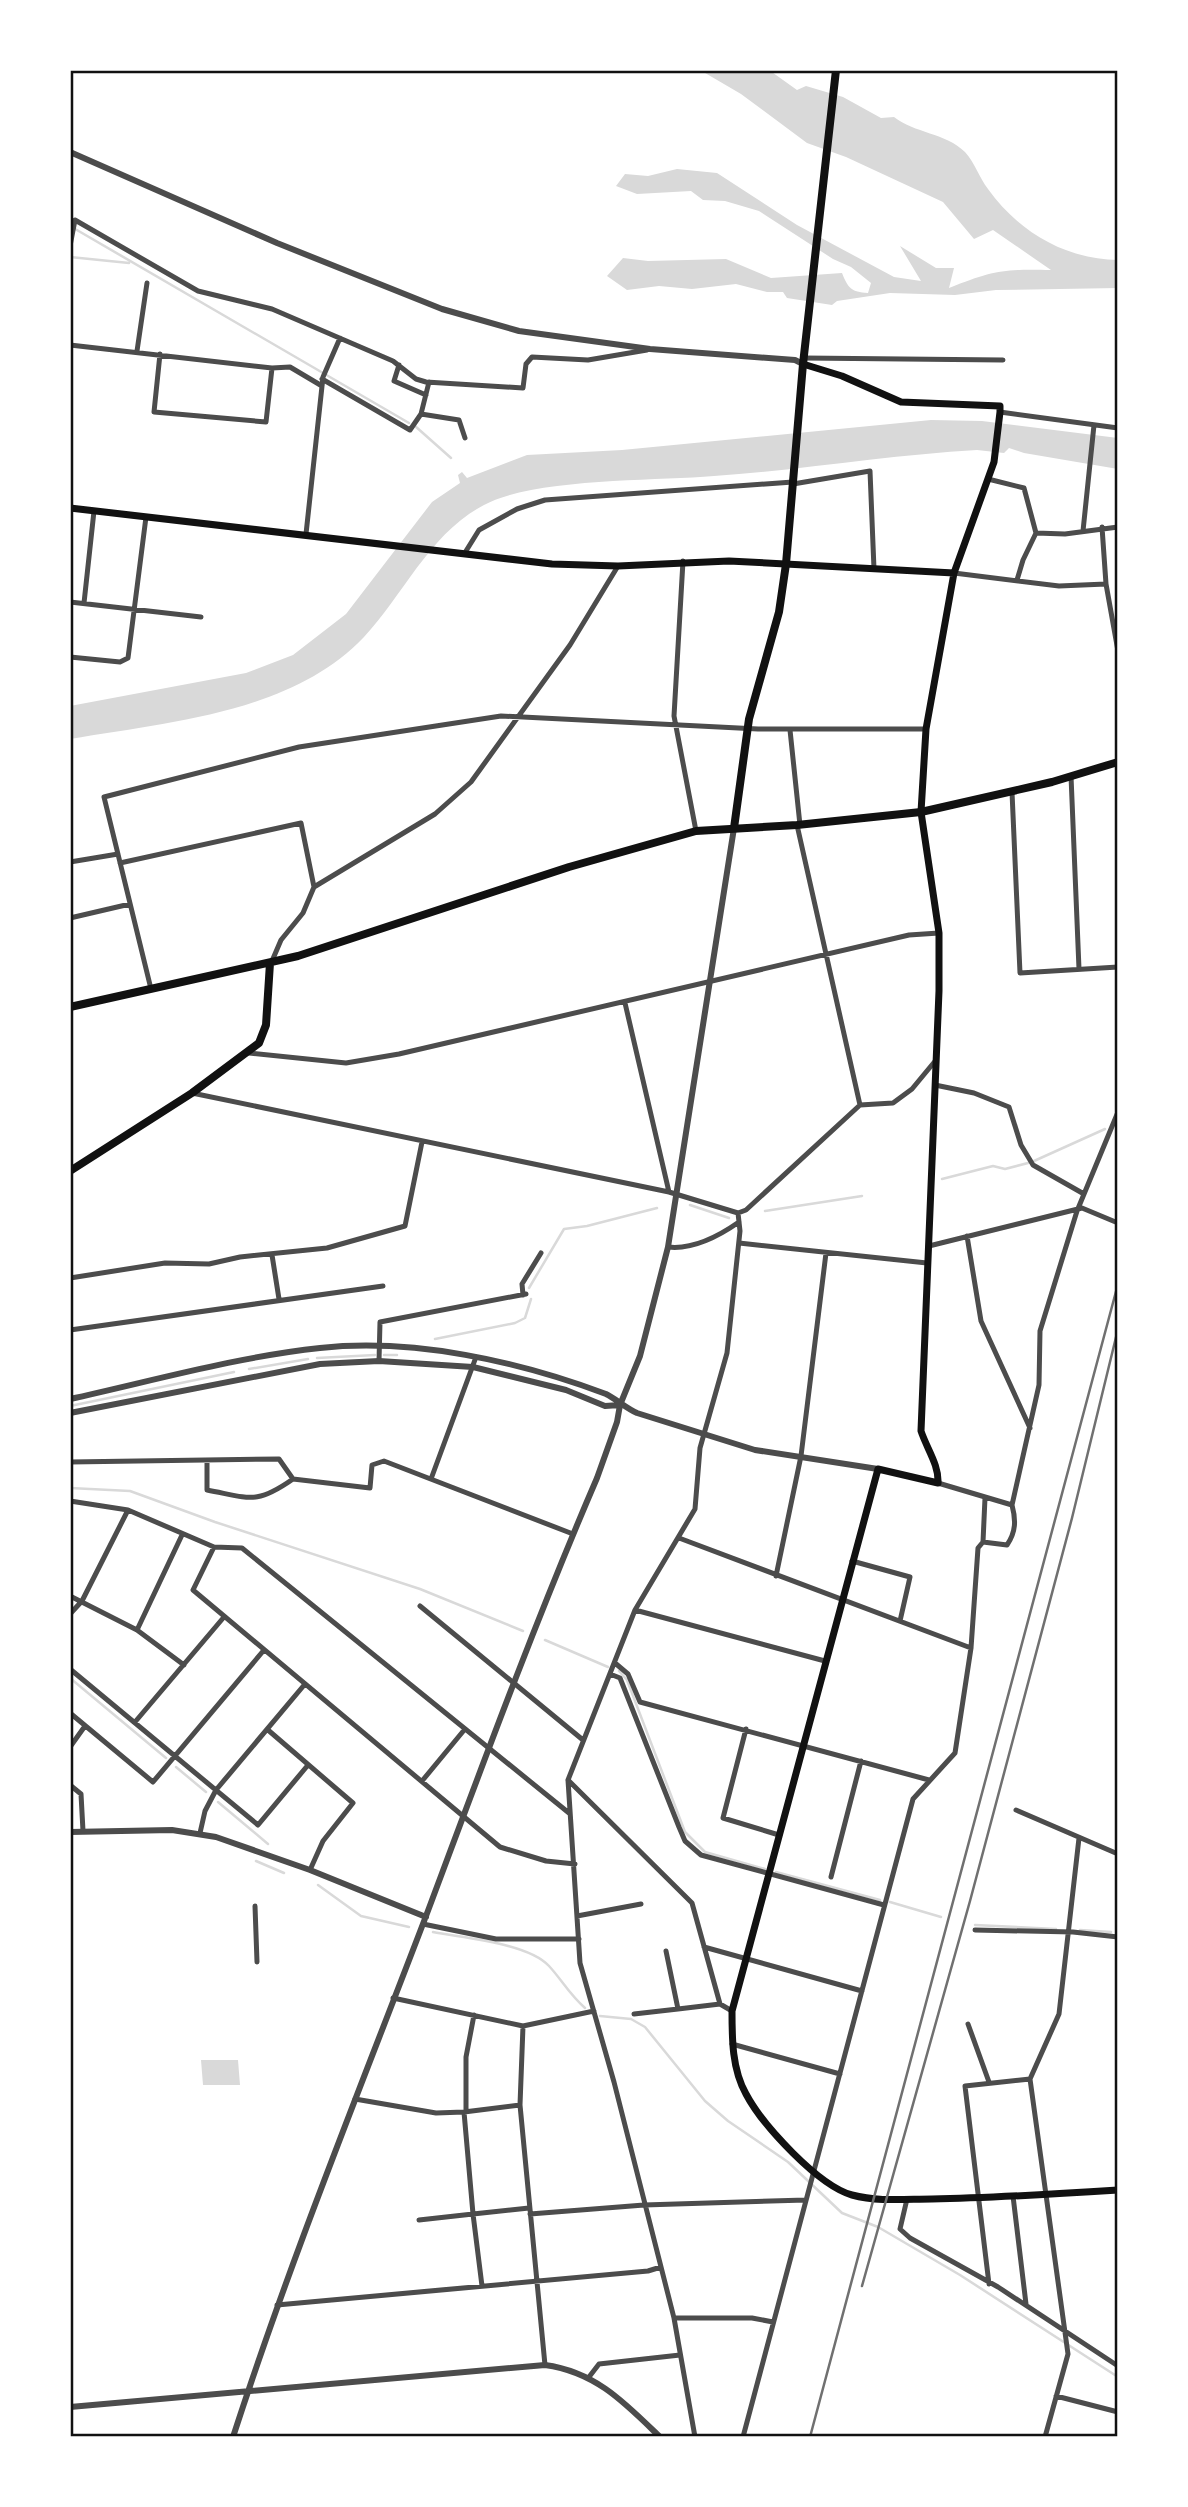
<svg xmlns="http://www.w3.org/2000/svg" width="1188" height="2507" font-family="Cabin,sans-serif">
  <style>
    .water { fill: #d9d9d9 }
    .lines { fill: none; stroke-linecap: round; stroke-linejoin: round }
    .stream { stroke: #d9d9d9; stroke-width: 2.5 }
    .minor { stroke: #4c4c4c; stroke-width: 5 }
    .tertiary { stroke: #4c4c4c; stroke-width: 6 }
    .secondary { stroke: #111; stroke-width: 7 }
    .primary { stroke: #111; stroke-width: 8 }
    .rail { stroke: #707070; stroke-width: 2.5 }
    .neatline { fill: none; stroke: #111; stroke-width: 2.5 }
  </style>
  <rect width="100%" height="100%" fill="#fff"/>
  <path class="water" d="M 700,70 L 769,70 L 797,90 L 806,86 L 843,97 L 881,118 L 894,117 C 914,133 946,133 965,152 C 975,163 979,177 988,189 C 1019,232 1065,259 1118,260 L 1118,288 L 996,290 L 955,295 L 890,293 L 837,301 L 832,305 L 787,298 L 783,292 L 767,292 L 736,284 L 692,289 L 659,286 L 627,290 L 607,276 L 623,258 L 648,261 L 726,259 L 771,278 L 842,273 C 848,288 851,292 868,293 L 871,283 L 851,267 L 833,259 L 759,211 L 725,201 L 703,200 L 691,191 L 637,194 L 616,186 L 625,174 L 648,176 L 677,169 L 717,173 L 797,225 L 894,277 L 921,281 L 900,246 L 936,268 L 954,268 L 949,288 C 994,270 1004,269 1051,270 L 993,230 L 974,239 L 943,202 L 846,157 L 807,143 L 741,94 Z
    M 931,420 L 982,421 L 1118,438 L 1118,469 L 1024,453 L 1009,448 L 1004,453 L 977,450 C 889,455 802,470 714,476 C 654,481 534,478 484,505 C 430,533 404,594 364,637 C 292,713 169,722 70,739 L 70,706 L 246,673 L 293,655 L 346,614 L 432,502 L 460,483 L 458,475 L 462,472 L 467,478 L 527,455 L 622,450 Z
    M 201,2060 L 238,2060 L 240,2085 L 203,2085 Z"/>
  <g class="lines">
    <path class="stream" d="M 70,226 L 409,423
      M 70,257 L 129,263
      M 415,426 L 451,458
      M 1034,1161 L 1105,1129
      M 942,1179 L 993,1166 L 1005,1169 L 1028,1163
      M 690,1205 L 729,1218
      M 765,1211 L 862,1196
      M 529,1288 L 564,1229 L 587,1226 L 657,1208
      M 435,1339 L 515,1323 L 525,1318 L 531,1299
      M 384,1355 L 397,1355
      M 317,1358 L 375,1355
      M 249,1369 L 308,1359
      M 70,1406 L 234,1372
      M 70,1488 L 130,1491 L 215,1522 L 420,1589 L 523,1631
      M 545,1640 L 608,1667
      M 619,1671 L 627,1680 L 685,1832 L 705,1852 L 765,1869
      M 70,1678 L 166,1758
      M 176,1767 L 206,1792
      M 218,1802 L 268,1844
      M 256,1861 L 284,1873
      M 776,1872 L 880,1900
      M 318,1885 L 361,1916 L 409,1927
      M 890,1902 L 941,1917
      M 975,1925 L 1056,1929
      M 1080,1930 L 1111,1932
      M 433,1932 C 463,1938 528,1943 549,1966 C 562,1980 569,1994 585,2008
      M 600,2016 L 631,2019 L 645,2027 L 705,2101 L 728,2121 L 788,2162 L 842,2213 L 878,2227 L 960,2275 L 1118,2377"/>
    <path class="minor" d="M 70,246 L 75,220 L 198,291 L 272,309 L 393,361 L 416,379 L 426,382 L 523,388 L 526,364 L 532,357 L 588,360 L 647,350
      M 70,345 L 272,368 L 290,367 L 322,386
      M 137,351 L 147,283
      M 160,354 L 154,412 L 266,422 L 272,368
      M 804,358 L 1003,360
      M 399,365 L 394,381 L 426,395
      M 322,379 L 410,430 L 421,414
      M 429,382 L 421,414 L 459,420 L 465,438
      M 1000,412 L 1118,428
      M 988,479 L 1024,488 L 1036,533
      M 793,484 L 870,471 L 874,569
      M 1102,527 L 1106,584 L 1118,651
      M 1083,531 L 1094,425
      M 306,534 L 323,377 L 340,338
      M 466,551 L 479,530 L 517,509 L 545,500 L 793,482
      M 683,561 L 674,716 L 696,831
      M 954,573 L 1059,586 L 1106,584
      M 1017,580 L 1023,560 L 1036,533 L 1065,534 L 1118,527
      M 70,602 L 201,617
      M 84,603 L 94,511
      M 70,657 L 120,662 L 128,658 L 146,517
      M 790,730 L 800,825
      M 1071,776 L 1079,969
      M 1012,792 L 1020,973 L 1118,967
      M 797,825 L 860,1105
      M 70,862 L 118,854
      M 120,863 L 301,823 L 314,887
      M 70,918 L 130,904
      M 272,961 L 281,940 L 303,913 L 314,887 L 435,814 L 471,782 L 570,645 L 618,566
      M 151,989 L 104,797 L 299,747 L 501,716 L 758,729 L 926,729
      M 625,1003 L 669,1192
      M 249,1053 L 346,1063 L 399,1054 L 909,935 L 939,933
      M 935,1085 L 974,1093 L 1009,1107 L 1021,1145 L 1033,1165 L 1084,1194
      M 192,1093 L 669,1192 L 738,1213 L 746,1210 L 860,1105 L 893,1103 L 912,1089 L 936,1060
      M 967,1236 L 981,1321 L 1030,1428
      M 739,1243 L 927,1263
      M 929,1246 L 1082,1208 L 1118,1223
      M 668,1247 C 694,1250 719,1236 739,1222
      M 272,1255 L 279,1299
      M 70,1278 L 165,1263 L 209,1264 L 240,1257 L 327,1248 L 405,1226 L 422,1142
      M 523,1295 L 522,1284 L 541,1253
      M 70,1330 L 383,1286
      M 379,1361 L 380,1322 L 526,1294
      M 207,1460 L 207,1490 C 250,1498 256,1505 293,1479
      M 70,1462 L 279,1459 L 293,1479 L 370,1488 L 372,1465 L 384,1461 L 573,1534
      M 431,1479 L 476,1357
      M 938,1483 L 1012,1505
      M 70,1501 L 128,1510 L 214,1547 L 242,1548 L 569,1813
      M 679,1538 L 971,1648
      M 983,1542 L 1007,1545 C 1016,1532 1016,1520 1012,1505 L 1039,1385 L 1040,1331 L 1077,1211 L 1118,1112
      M 214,1547 L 193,1590 L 500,1847 L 546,1861 L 575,1864
      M 852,1561 L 910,1577 L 900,1621
      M 776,1576 L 801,1456 L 826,1253
      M 70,1596 L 137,1630 L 184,1665
      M 420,1606 L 583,1740
      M 635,1610 L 825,1661
      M 70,1614 L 82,1601 L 128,1510
      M 137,1630 L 182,1535
      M 615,1663 L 628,1674 L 640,1702 L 929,1780
      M 70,1669 L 258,1825 L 308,1765
      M 610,1674 L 620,1678 L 679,1827 L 685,1841 L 701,1855 L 884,1905
      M 70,1713 L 153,1782 L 264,1650
      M 135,1722 L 224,1617
      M 746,1729 L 723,1818 L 779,1835
      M 268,1730 L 353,1803 L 323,1841 L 310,1870
      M 70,1747 L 85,1726
      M 568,1780 L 692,1903 L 720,2004 L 732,2011
      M 422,1781 L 465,1729
      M 70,1785 L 81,1794 L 83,1831
      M 1016,1810 L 1118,1854
      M 200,1833 L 205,1811 L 216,1790 L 305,1684
      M 831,1877 L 861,1761
      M 255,1906 L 257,1962
      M 577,1916 L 641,1904
      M 423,1924 L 496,1939 L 579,1939
      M 975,1930 L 1073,1932 L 1118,1937
      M 704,1947 L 862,1991
      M 666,1951 L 678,2009 L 720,2004
      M 393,1998 L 523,2026 L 594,2011
      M 634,2014 L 678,2009
      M 968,2024 L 989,2082
      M 523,2026 L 520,2105 L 545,2365
      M 732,2044 L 840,2074
      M 355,2099 L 436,2113 L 464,2112 L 473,2214 L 419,2220
      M 466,2111 L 466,2057 L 474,2015
      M 464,2112 L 520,2105
      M 1013,2196 L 1026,2304
      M 907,2199 L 900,2229 L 910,2238 L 998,2287 L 1118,2366
      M 530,2214 L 644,2205 L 806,2200
      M 989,2284 L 965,2086 L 1030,2079
      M 482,2286 L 473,2214 L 529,2208
      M 277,2305 L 648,2271 L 661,2267
      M 674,2318 L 752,2318 L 773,2322
      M 589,2377 L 599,2364 L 680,2355
      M 1056,2396 L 1118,2412
      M 695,2437 L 674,2318 L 614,2082 L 580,1963 L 568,1780 L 635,1610 L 695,1509 L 700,1448 L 727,1353 L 740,1231 L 738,1213
      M 743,2437 L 913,1799 L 955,1753 L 971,1648 L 978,1548 L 983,1542 L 985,1498
      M 1045,2437 L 1068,2354 L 1030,2079 L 1059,2014 L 1079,1838"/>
    <path class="tertiary" d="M 70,152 L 277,243 L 442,309 L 519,331 L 650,349 L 795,360 L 803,364
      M 70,1399 C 152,1381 236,1357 320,1348 C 414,1338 518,1361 606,1394 C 616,1399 626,1408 637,1413 L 755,1450 L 878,1469
      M 70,1413 L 320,1364 L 379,1361 L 473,1367 L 566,1390 L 605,1406 L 620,1405
      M 70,1832 L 172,1830 L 216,1837 L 310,1870 L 426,1917
      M 70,2407 L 545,2365 C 596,2372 625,2403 660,2437
      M 233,2437 C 290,2261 360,2089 426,1916 C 481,1769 535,1622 597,1478 L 617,1422 L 620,1405 L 640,1356 L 668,1247 L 734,828"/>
    <path class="secondary" d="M 803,364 L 842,376 L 901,402 L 1000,406 L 1000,412 L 994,462 L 954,573 L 926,729 L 921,812 L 939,933 L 939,991 L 921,1431 C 927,1449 939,1465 938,1483 L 878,1469 L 732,2011 C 732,2039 732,2069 746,2094 C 763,2126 819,2186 852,2195 C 878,2202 906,2199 932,2199 C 994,2198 1056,2194 1118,2190
      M 70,508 L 552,564 L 618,566 L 729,561 L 954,573"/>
    <path class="primary" d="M 734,828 L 749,719 L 779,612 L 786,564 L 803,364 L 836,70
      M 70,1007 L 298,956 L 569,867 L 696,831 L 797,825 L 921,812 L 1052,782 L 1118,762
      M 70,1171 L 192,1093 L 259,1043 L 266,1025 L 270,963"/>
    <path class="rail" d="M 862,2286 L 970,1901 L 1072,1518 L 1118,1329
      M 810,2437 L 1118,1284"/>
  </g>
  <rect width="1188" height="2507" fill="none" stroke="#ffffff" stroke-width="144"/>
  <rect x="72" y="72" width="1044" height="2363" class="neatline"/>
</svg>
